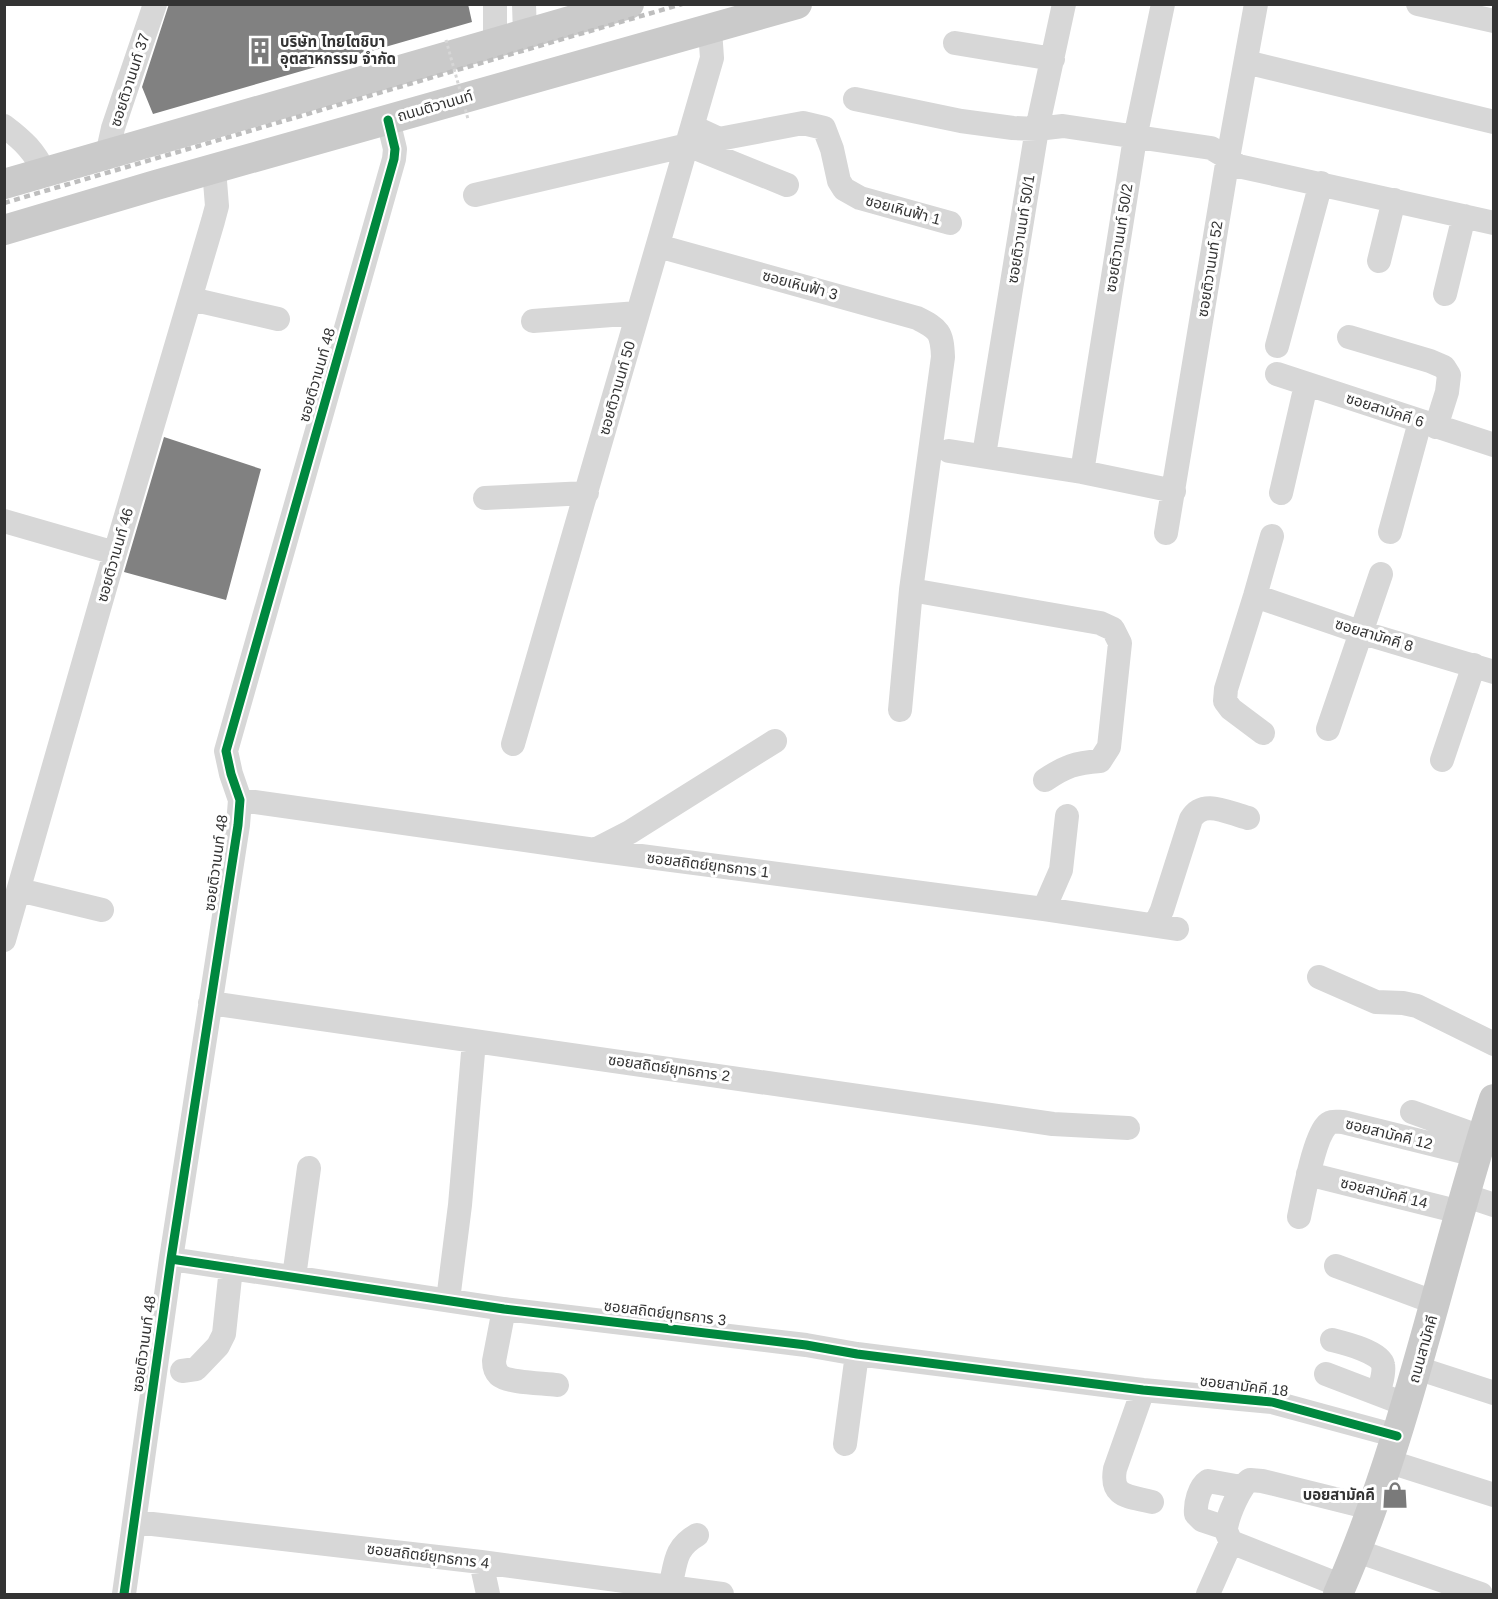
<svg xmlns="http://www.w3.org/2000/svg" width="1498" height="1599" font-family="Helvetica,'Noto Sans Thai',sans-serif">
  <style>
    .building { fill: #818181 }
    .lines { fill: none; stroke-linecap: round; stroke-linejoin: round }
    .minor { stroke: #d7d7d7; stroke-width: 24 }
    .major { stroke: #cacaca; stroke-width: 30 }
    .rail { stroke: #bebebe; stroke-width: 4.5; stroke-dasharray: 6 4.5; stroke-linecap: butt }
    .path-bridge { stroke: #d6d6d6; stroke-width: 3; stroke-dasharray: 3 3; stroke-linecap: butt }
    .cycleway-casing { stroke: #fff; stroke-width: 13 }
    .cycleway { stroke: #00873e; stroke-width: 9 }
    .labels { text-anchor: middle; stroke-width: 6; stroke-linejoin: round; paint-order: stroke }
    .poi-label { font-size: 15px; font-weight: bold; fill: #333; stroke: #fff; text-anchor: start }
    .street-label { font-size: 15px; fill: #333; stroke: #fff }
  </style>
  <rect width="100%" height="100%" fill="#fff"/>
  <path class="building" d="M 169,4 L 468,4 L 472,22 L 153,114 L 142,87 Z
    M 164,437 L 261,469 L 226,600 L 124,572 Z"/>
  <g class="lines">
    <path class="minor" d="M 495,4 L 495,42
      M 524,4 L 525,34
      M 1418,4 L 1494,21
      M 955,43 L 1053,59
      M 1246,62 L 1494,122
      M 855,99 L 961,121 L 1013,128 L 1037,129 L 1063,126 L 1211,148 L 1228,158 L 1238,166 L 1494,223
      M 4,126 C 24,141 34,151 45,173
      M 693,127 L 719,139 L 803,123 L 824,128 L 832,149 L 839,181 L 844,189 L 860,198 L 950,223
      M 107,155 L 113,128 L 155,4
      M 475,195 L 688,145 L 787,185
      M 658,246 L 917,318 C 939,329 942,332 943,357 L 911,590 L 900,710
      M 1379,261 L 1394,200
      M 1445,294 L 1464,216
      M 191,299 L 278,319
      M 533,321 L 638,313
      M 1349,337 L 1430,361 L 1444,367 L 1449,375 L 1447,392 L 1436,427
      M 1277,346 L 1321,183
      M 1277,374 L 1494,445
      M 949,451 L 1082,472 L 1174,491
      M 984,455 L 1037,129 L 1064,4
      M 1082,472 L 1135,138 L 1163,4
      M 1281,493 L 1306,385
      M 485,498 L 587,493
      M 4,521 L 115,553
      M 1390,532 L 1420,422
      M 1166,533 L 1228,158 L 1256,4
      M 911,590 L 1100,623 L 1113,629 L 1120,643 L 1109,747 L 1100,761 C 1075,763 1066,766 1045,780
      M 1255,596 L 1360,632 L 1494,672
      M 1328,729 L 1381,574
      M 1263,733 L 1231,709 L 1225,701 L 1226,689 L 1255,596 L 1272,536
      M 513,744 L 712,58 L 710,30
      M 1442,760 L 1474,665
      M 240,800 L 595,850 L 1044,909 L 1177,929
      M 595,850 L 630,832 L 775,741
      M 19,890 L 102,910
      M 1044,909 L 1061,870 L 1067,816
      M 1155,925 L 1162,910 L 1191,819 C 1203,798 1228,813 1248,818
      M 4,940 L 115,553 L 213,221 L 217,206 L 214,169
      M 1319,977 L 1376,1002 L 1403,1003 L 1417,1006 L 1494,1044
      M 210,1003 L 1053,1124 L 1128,1128
      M 1412,1112 L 1481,1137
      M 1308,1174 L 1460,1212
      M 1464,1195 L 1494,1205
      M 1299,1217 C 1303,1198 1314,1139 1326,1126 C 1330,1120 1337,1122 1343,1122 L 1476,1155
      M 171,1259 L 504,1309 L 806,1345 L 857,1354 L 1143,1390 L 1272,1402 L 1397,1436
      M 1336,1266 L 1436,1303
      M 294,1277 L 309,1168
      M 448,1300 L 460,1205 L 474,1041
      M 504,1309 L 494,1361 C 494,1366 495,1371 499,1375 C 508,1383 544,1383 557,1385
      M 1332,1340 C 1344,1343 1381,1352 1383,1365 C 1385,1373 1380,1385 1379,1393
      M 1417,1368 L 1494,1393
      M 182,1371 L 196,1369 L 218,1346 L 224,1334 L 231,1268
      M 1326,1374 L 1394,1400
      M 1143,1390 L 1115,1469 C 1110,1498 1129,1496 1152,1502
      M 845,1444 L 857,1354
      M 1387,1461 L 1494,1495
      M 135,1522 L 481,1562 L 722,1594
      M 1226,1528 L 1202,1520 L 1196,1514 C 1195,1504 1199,1487 1208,1481 L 1241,1487
      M 1357,1551 L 1481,1594
      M 481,1562 L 488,1594
      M 1342,1586 L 1231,1542 C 1229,1537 1226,1533 1226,1528 C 1228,1516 1240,1485 1250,1480 L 1262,1481 L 1371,1508
      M 670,1588 C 676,1563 674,1548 697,1535
      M 124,1594 L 171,1259 L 238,825 L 240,800 L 231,774 L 226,751 L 394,159 L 395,149 L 388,120
      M 1208,1594 L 1231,1542"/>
    <path class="major" d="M 4,184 L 629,4
      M 4,230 L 156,185 L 797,4
      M 1338,1594 C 1408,1435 1440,1264 1494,1099"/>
    <path class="rail" d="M 4,203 L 682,4"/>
    <path class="path-bridge" d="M 446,40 L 468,119"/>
    <defs>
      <path id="cycleway" d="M 171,1259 L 504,1309 L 806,1345 L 857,1354 L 1143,1390 L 1272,1402 L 1397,1436
        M 124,1594 L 171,1259 L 238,825 L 240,800 L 231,774 L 226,751 L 394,159 L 395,149 L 388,120"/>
    </defs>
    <use href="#cycleway" class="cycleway-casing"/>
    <use href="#cycleway" class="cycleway"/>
  </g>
  <defs>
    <symbol id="building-bare" viewBox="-9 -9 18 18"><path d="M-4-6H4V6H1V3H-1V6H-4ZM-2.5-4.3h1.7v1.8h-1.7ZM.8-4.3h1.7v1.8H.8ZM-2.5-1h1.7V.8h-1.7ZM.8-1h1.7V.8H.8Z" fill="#7a7a7a" stroke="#fff" stroke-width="2.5" paint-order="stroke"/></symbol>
    <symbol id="shop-bare" viewBox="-9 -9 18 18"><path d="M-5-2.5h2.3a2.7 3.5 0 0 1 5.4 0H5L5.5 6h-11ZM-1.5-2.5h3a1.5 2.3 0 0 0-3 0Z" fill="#7a7a7a" stroke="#fff" stroke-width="2.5" paint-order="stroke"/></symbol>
  </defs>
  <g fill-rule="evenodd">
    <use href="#building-bare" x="241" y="32" width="38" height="38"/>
    <use href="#shop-bare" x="1376" y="1476" width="38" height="38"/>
  </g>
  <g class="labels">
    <g class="poi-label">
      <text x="280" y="47">บริษัท ไทยโตชิบา<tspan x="280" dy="17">อุตสาหกรรม จำกัด</tspan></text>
      <text x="1375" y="1500" text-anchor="end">บอยสามัคคี</text>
    </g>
    <g class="street-label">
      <text transform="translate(130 80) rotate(-72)" y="5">ซอยติวานนท์ 37</text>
      <text transform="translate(435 106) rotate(-16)" y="5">ถนนติวานนท์</text>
      <text transform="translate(903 210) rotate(15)" y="5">ซอยเหินฟ้า 1</text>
      <text transform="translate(1021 229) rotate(-81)" y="5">ซอยติวานนท์ 50/1</text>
      <text transform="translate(1119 238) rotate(-81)" y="5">ซอยติวานนท์ 50/2</text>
      <text transform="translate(1210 269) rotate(-81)" y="5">ซอยติวานนท์ 52</text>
      <text transform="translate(800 285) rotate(15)" y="5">ซอยเหินฟ้า 3</text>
      <text transform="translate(317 375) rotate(-74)" y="5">ซอยติวานนท์ 48</text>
      <text transform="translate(617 388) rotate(-74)" y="5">ซอยติวานนท์ 50</text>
      <text transform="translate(1385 410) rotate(18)" y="5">ซอยสามัคคี 6</text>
      <text transform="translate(115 555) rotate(-74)" y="5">ซอยติวานนท์ 46</text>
      <text transform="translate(1374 635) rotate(17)" y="5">ซอยสามัคคี 8</text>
      <text transform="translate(216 863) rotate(-82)" y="5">ซอยติวานนท์ 48</text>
      <text transform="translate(708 865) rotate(7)" y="5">ซอยสถิตย์ยุทธการ 1</text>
      <text transform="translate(669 1068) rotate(8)" y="5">ซอยสถิตย์ยุทธการ 2</text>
      <text transform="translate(1389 1134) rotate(14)" y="5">ซอยสามัคคี 12</text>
      <text transform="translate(1384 1193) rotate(14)" y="5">ซอยสามัคคี 14</text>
      <text transform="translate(665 1313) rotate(7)" y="5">ซอยสถิตย์ยุทธการ 3</text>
      <text transform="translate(144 1344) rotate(-82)" y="5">ซอยติวานนท์ 48</text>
      <text transform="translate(1423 1349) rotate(-74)" y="5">ถนนสามัคคี</text>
      <text transform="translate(1244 1386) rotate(7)" y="5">ซอยสามัคคี 18</text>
      <text transform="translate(428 1556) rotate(7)" y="5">ซอยสถิตย์ยุทธการ 4</text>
    </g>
  </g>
  <rect width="1498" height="1599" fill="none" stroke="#333333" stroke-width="12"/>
</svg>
